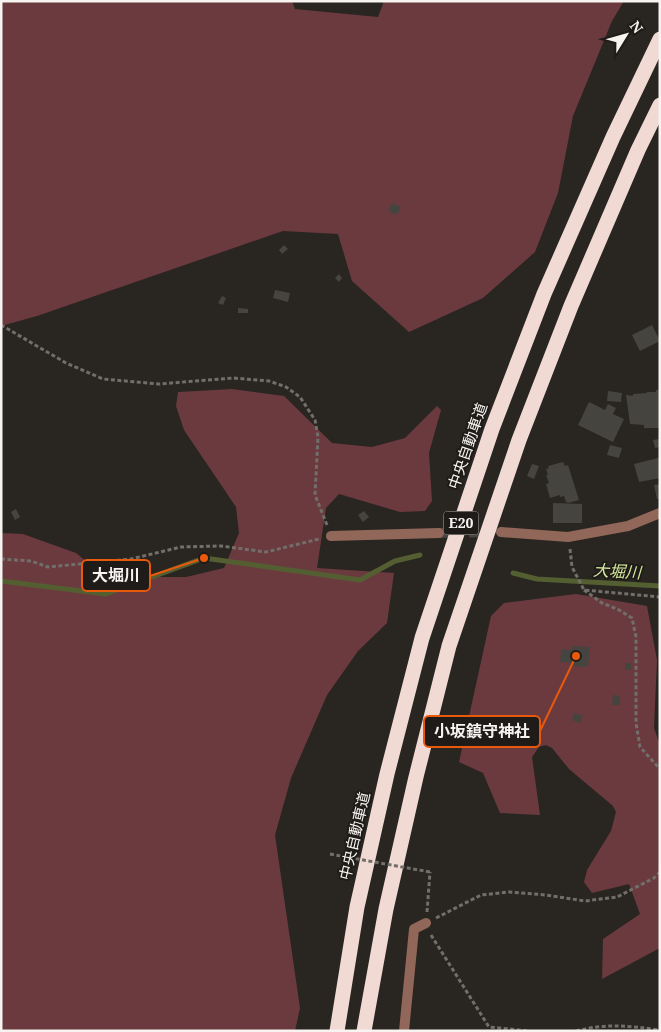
<svg xmlns="http://www.w3.org/2000/svg" width="661" height="1032" font-family="'Noto Serif','Noto Sans JP',serif">
  <style>
    .forest { fill: #6b3a3f }
    .lines { fill: none; stroke-linecap: round; stroke-linejoin: round }
    .stream { stroke: #535f31; stroke-width: 5 }
    .building { fill: #46443f }
    .minor-tunnel { stroke: #484440; stroke-width: 10; stroke-dasharray: 10 5; stroke-linecap: butt }
    .path { stroke: #726e6a; stroke-width: 3; stroke-dasharray: 4 2.5; stroke-linecap: butt }
    .minor { stroke: #916759; stroke-width: 10 }
    .motorway { stroke: #f0dad3; stroke-width: 15 }
    .path-bridge { stroke: #726e6a; stroke-width: 3; stroke-dasharray: 4 2.5; stroke-linecap: butt }
    .labels { text-anchor: middle; stroke-width: 4; stroke-linejoin: round; paint-order: stroke }
    .shield { fill: #1f1b18; stroke: #b6b2af; stroke-width: 1 }
    .shield-label { font-size: 14px; font-weight: bold; fill: #f6f3f0 }
    .street-label { font-size: 15px; fill: #f6f3f0; stroke: #1f1b18 }
    .water-label { font-size: 16px; font-style: italic; fill: #d4e99e; stroke: #1f1b18 }
    .leader { fill: none; stroke: #e8590c; stroke-width: 2 }
    .callout-dot { fill: #e8590c; stroke: #1f1b18; stroke-width: 2 }
    .callout { fill: #1f1b18; stroke: #e8590c; stroke-width: 2 }
    .callout-label { font-size: 16px; text-anchor: middle; font-weight: bold; fill: #f6f3f0 }
  </style>
  <rect width="100%" height="100%" fill="#292521"/>
  <path class="forest" d="M 1,1 L 292,1 L 295,9 L 378,17 L 384,1 L 624,1 L 612,21 L 573,116 L 558,193 L 535,252 L 483,298 L 409,332 L 352,281 L 338,234 L 283,231 L 37,316 L 1,326 Z
    M 232,389 L 284,396 L 332,443 L 372,447 L 405,438 L 437,406 L 441,410 L 429,453 L 432,501 L 425,511 L 400,512 L 339,494 L 326,508 L 317,568 L 394,573 L 387,623 L 358,651 L 327,695 L 291,778 L 275,835 L 300,1008 L 295,1031 L 1,1031 L 1,533 L 23,534 L 76,553 L 105,577 L 186,577 L 224,568 L 239,533 L 236,507 L 184,430 L 176,406 L 178,392 Z
    M 576,594 L 647,606 L 657,660 L 654,728 L 660,745 L 660,948 L 602,979 L 603,939 L 640,914 L 629,884 L 592,893 L 584,882 L 587,870 L 611,831 L 616,812 L 613,806 L 569,769 L 552,748 L 546,745 L 539,747 L 532,757 L 540,815 L 500,813 L 483,773 L 459,762 L 491,616 L 504,603 Z"/>
  <g class="lines">
    <path class="stream" d="M 513,573 L 537,579 L 660,586
      M 1,581 L 106,594 L 204,558 L 360,580 L 395,561 L 420,555"/>
  </g>
  <path class="building" d="M 392,203 L 401,207 L 397,215 L 388,211 Z
    M 284,245 L 288,249 L 282,254 L 279,250 Z
    M 339,274 L 342,278 L 339,282 L 335,278 Z
    M 275,290 L 290,293 L 288,302 L 273,298 Z
    M 222,296 L 226,298 L 223,305 L 218,303 Z
    M 238,308 L 248,309 L 248,313 L 238,313 Z
    M 652,325 L 660,341 L 640,351 L 632,335 Z
    M 656,390 L 660,390 L 660,428 L 644,428 L 644,425 L 630,424 L 626,395 L 633,396 L 633,394 L 647,393 L 647,392 L 656,392 Z
    M 608,391 L 622,393 L 621,402 L 607,401 Z
    M 589,402 L 605,410 L 608,404 L 616,408 L 613,414 L 624,419 L 613,442 L 578,425 Z
    M 659,439 L 660,447 L 655,448 L 653,440 Z
    M 610,445 L 622,448 L 619,458 L 607,455 Z
    M 658,458 L 660,459 L 660,478 L 639,482 L 634,464 Z
    M 563,462 L 565,466 L 568,465 L 579,500 L 568,503 L 566,502 L 564,496 L 560,497 L 560,495 L 550,498 L 546,484 L 549,483 L 546,475 L 548,475 L 546,469 L 549,468 L 548,466 Z
    M 532,464 L 539,466 L 534,479 L 527,476 Z
    M 660,484 L 660,499 L 657,499 L 654,485 Z
    M 553,503 L 582,504 L 582,523 L 553,523 Z
    M 16,509 L 20,517 L 15,520 L 11,512 Z
    M 364,511 L 369,517 L 363,522 L 358,515 Z
    M 572,646 L 590,647 L 588,667 L 573,666 L 574,663 L 560,662 L 561,649 L 572,650 Z
    M 625,663 L 631,663 L 631,670 L 625,670 Z
    M 613,695 L 620,696 L 620,705 L 612,705 Z
    M 574,713 L 583,715 L 580,723 L 572,720 Z"/>
  <g class="lines">
    <path class="minor-tunnel" d="M 439,533 L 493,532"/>
    <path class="path" d="M 1,325 L 66,363 L 103,379 L 159,384 L 233,378 L 269,381 L 286,387 L 300,397 L 315,420 L 318,437 L 315,495 L 327,525
      M 570,549 L 572,567 L 584,590 L 660,597
      M 1,559 L 31,561 L 48,567 L 131,559 L 181,547 L 221,546 L 266,552 L 319,539
      M 584,590 L 602,603 L 619,610 L 632,618 L 636,637 L 636,723 L 640,747 L 660,769
      M 427,912 L 430,872
      M 436,918 L 481,895 L 509,892 L 546,895 L 585,901 L 617,897 L 654,878 L 660,872
      M 431,935 L 489,1027 L 529,1031
      M 576,1031 C 607,1023 629,1026 660,1030"/>
    <path class="minor" d="M 501,532 L 568,537 L 628,526 L 660,513
      M 331,536 L 439,533
      M 404,1031 L 414,929 L 426,923"/>
    <path class="motorway" d="M 337,1031 L 357,907 L 387,774 L 422,638 L 492,429 L 544,294 L 613,137 L 660,39
      M 364,1031 L 386,909 L 416,777 L 449,646 L 519,440 L 571,306 L 638,150 L 660,105"/>
    <path class="path-bridge" d="M 330,854 L 430,872"/>
  </g>
  <g class="labels">
    <rect class="shield" x="443.5" y="511.5" width="35" height="23" rx="4"/>
    <g class="shield-label">
      <text x="461" y="528">E20</text>
    </g>
    <g class="street-label">
      <text transform="translate(468 446) rotate(-71)" y="5">中央自動車道</text>
      <text transform="translate(355 836) rotate(-77)" y="5">中央自動車道</text>
    </g>
    <g class="water-label">
      <text transform="translate(617 571) rotate(3)" y="6">大堀川</text>
    </g>
  </g>
  <path class="leader" d="M204 558L150 576M576 656L540 731"/>
  <g class="callout-dot">
    <circle cx="204" cy="558" r="5"/>
    <circle cx="576" cy="656" r="5"/>
  </g>
  <g class="callout">
    <rect x="82" y="560" width="68" height="31" rx="5"/>
    <rect x="424" y="716" width="116" height="31" rx="5"/>
  </g>
  <g class="callout-label">
    <text x="116" y="581">大堀川</text>
    <text x="482" y="737">小坂鎮守神社</text>
  </g>
  <rect width="661" height="1032" fill="none" stroke="#f6f3f0" stroke-width="5"/>
  <g transform="translate(626 35) rotate(53)" stroke="#1f1b18" stroke-width="4" paint-order="stroke">
  <path d="M0-4L9 19L0 12L-9 19Z" fill="#f6f3f0"/>
  <text y="-8" font-size="14" font-weight="bold" text-anchor="middle" fill="#f6f3f0">N</text>
  </g>
</svg>
